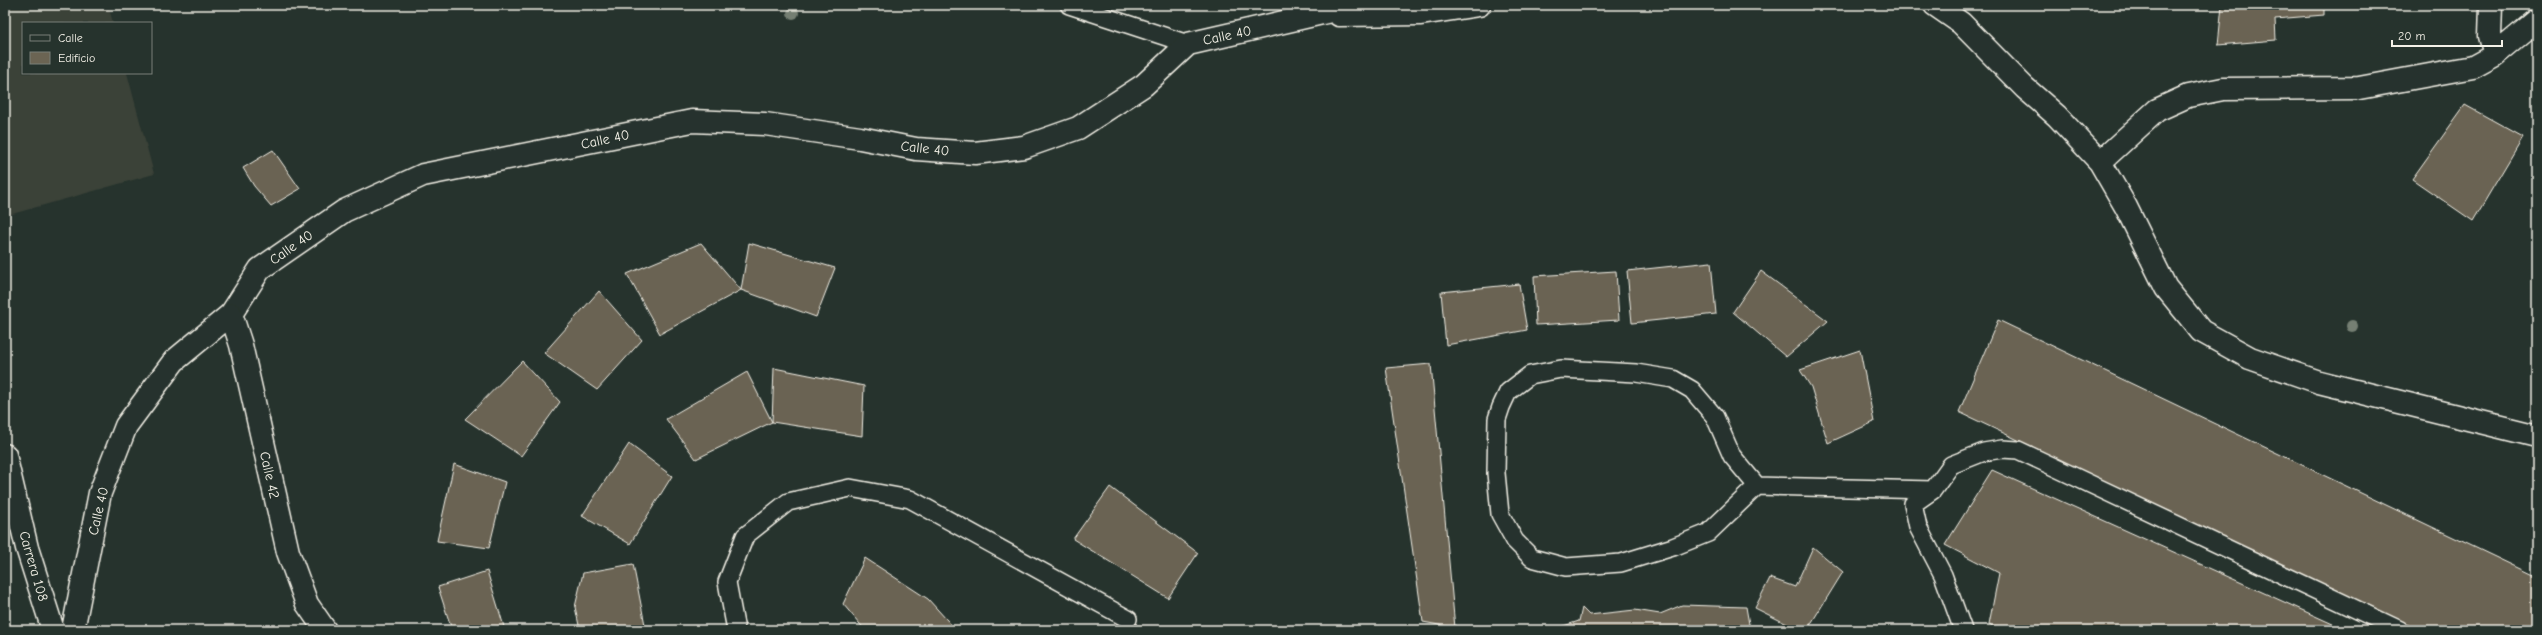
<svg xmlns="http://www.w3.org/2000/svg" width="2542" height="635" font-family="'Comic Neue',sans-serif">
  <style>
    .built { fill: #3b4238 }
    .building { fill: #6b6453; stroke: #f4f1e8 }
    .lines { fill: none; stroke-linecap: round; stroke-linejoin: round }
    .lane-casing { stroke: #f4f1e8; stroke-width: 20 }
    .street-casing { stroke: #f4f1e8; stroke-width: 25 }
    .secondary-casing { stroke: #f4f1e8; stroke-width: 25 }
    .lane { stroke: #26332d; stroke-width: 17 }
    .street { stroke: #26332d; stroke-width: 22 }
    .secondary { stroke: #26332d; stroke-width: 22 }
    .tree { fill: #747f73 }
    .labels { text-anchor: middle; stroke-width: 3.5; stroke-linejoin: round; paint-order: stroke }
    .street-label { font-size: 14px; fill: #f4f1e8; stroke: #26332d }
  </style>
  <rect width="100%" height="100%" fill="#26332d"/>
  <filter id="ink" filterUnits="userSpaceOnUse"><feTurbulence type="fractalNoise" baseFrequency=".025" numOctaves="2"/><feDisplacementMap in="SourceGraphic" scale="8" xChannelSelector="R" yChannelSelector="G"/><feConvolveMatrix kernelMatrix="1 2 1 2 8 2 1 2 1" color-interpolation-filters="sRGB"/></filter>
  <g filter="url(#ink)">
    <path class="built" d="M 5,5 L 108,5 L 113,23 L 23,23 L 23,73 L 127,73 L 154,174 L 5,216 Z"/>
    <path class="building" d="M 2222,5 L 2324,5 L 2324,15 L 2275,19 L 2276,40 L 2218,45 Z
      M 2465,105 L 2523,137 L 2473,221 L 2412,179 Z
      M 273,150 L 300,189 L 271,206 L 254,186 L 243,168 Z
      M 701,243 L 741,290 L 660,334 L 627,274 Z
      M 749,243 L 835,268 L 816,317 L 741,290 Z
      M 1711,262 L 1716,314 L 1632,323 L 1627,271 Z
      M 1616,271 L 1619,320 L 1536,325 L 1534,276 Z
      M 1761,271 L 1828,321 L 1786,357 L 1733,312 Z
      M 1519,284 L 1527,330 L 1446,345 L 1441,292 Z
      M 599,291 L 642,340 L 597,390 L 544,353 Z
      M 1998,320 L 2537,577 L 2537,630 L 2419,630 L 1959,412 Z
      M 1860,350 L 1874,422 L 1828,443 L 1811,387 L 1800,370 Z
      M 522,361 L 560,402 L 521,456 L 465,419 Z
      M 1431,364 L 1455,628 L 1423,622 L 1386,368 Z
      M 774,368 L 864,386 L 862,436 L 772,422 Z
      M 747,372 L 772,422 L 696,459 L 666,419 Z
      M 629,444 L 672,476 L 630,544 L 582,516 Z
      M 454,464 L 505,482 L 489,548 L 437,541 Z
      M 1992,470 L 2346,630 L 2000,630 L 1989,624 L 1999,573 L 1945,545 Z
      M 1110,487 L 1198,553 L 1168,598 L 1073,539 Z
      M 1813,547 L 1843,572 L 1807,630 L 1799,630 L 1755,608 L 1770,578 L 1795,587 Z
      M 865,558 L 928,599 L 956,630 L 865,630 L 843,604 Z
      M 633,564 L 646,630 L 580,630 L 575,607 L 583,573 Z
      M 487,571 L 505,630 L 452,630 L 438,587 Z
      M 1682,605 L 1746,607 L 1750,630 L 1551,630 L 1579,621 L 1582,608 L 1589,615 L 1635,610 L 1660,614 Z"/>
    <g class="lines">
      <defs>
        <path id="lane" d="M 1069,5 L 1188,44
          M 1757,486 L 1732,456 L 1715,417 L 1692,390 L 1673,379 L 1636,373 L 1561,369 L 1530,375 L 1508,392 L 1501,407 L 1497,419 L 1496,473 L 1500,514 L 1515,541 L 1532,558 L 1566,567 L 1621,563 L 1673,547 L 1708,533 L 1757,486 L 1933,490
          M 736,630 L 727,582 L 745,536 L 788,502 L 850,488 L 910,499 L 1128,619
          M 1963,630 L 1943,575 L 1918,527 L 1913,504 L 1933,490 L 1951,465 L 1984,452 L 2002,449 L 2018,450 L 2400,630"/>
        <path id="street" d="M 1935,5 L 1961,23 L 2025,88 L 2057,116 L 2100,162 L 2126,207 L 2166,288 L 2201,331 L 2250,358 L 2319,382 L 2537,436
          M 1339,15 L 1421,14 L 1479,5
          M 2495,55 L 2537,20
          M 2100,162 L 2157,110 L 2188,96 L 2223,89 L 2359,88 L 2473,67 L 2495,55 L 2490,36 L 2491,5
          M 231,314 L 260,269 L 344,211 L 423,175 L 692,121 L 765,124 L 860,138 L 916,149 L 975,153 L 1024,147 L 1078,128 L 1144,85 L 1188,44 L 1357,5"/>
        <path id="secondary" d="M 5,455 L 27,548 L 53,630
          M 73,630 L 100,493 L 126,426 L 174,361 L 231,314 L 241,345 L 288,552 L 307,604 L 325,630"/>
      </defs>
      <use href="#lane" class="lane-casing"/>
      <use href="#street" class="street-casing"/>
      <use href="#secondary" class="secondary-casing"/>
      <use href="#lane" class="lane"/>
      <use href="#street" class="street"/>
      <use href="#secondary" class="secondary"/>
    </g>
    <g class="tree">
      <circle cx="793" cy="13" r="6"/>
      <circle cx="2352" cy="326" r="6"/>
    </g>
  </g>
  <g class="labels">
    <g class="street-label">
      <text transform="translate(1227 35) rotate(-12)" y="5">Calle 40</text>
      <text transform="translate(605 139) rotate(-12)" y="5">Calle 40</text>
      <text transform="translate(925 148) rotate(6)" y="5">Calle 40</text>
      <text transform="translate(291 247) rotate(-35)" y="5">Calle 40</text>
      <text transform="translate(270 475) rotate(77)" y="5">Calle 42</text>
      <text transform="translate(98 511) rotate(-77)" y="5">Calle 40</text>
      <text transform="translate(34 566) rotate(74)" y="5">Carrera 108</text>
    </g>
  </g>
  <rect width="2542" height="635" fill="none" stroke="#26332d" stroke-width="20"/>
  <rect x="10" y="10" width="2522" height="615" fill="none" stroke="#f4f1e8" stroke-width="1.5" filter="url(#ink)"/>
  <rect x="22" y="22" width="130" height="52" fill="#26332d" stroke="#787f78"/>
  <rect x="30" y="35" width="20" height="6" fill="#26332d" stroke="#787f78"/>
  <text x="58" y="42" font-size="12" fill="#f4f1e8">Calle</text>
  <rect x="30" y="52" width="20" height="12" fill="#6b6453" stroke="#787f78"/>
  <text x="58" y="62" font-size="12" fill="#f4f1e8">Edificio</text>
  <path d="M2392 40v6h110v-6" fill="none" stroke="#f4f1e8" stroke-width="2"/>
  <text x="2398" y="40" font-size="12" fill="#f4f1e8" stroke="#26332d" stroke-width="3" paint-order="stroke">20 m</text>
</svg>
